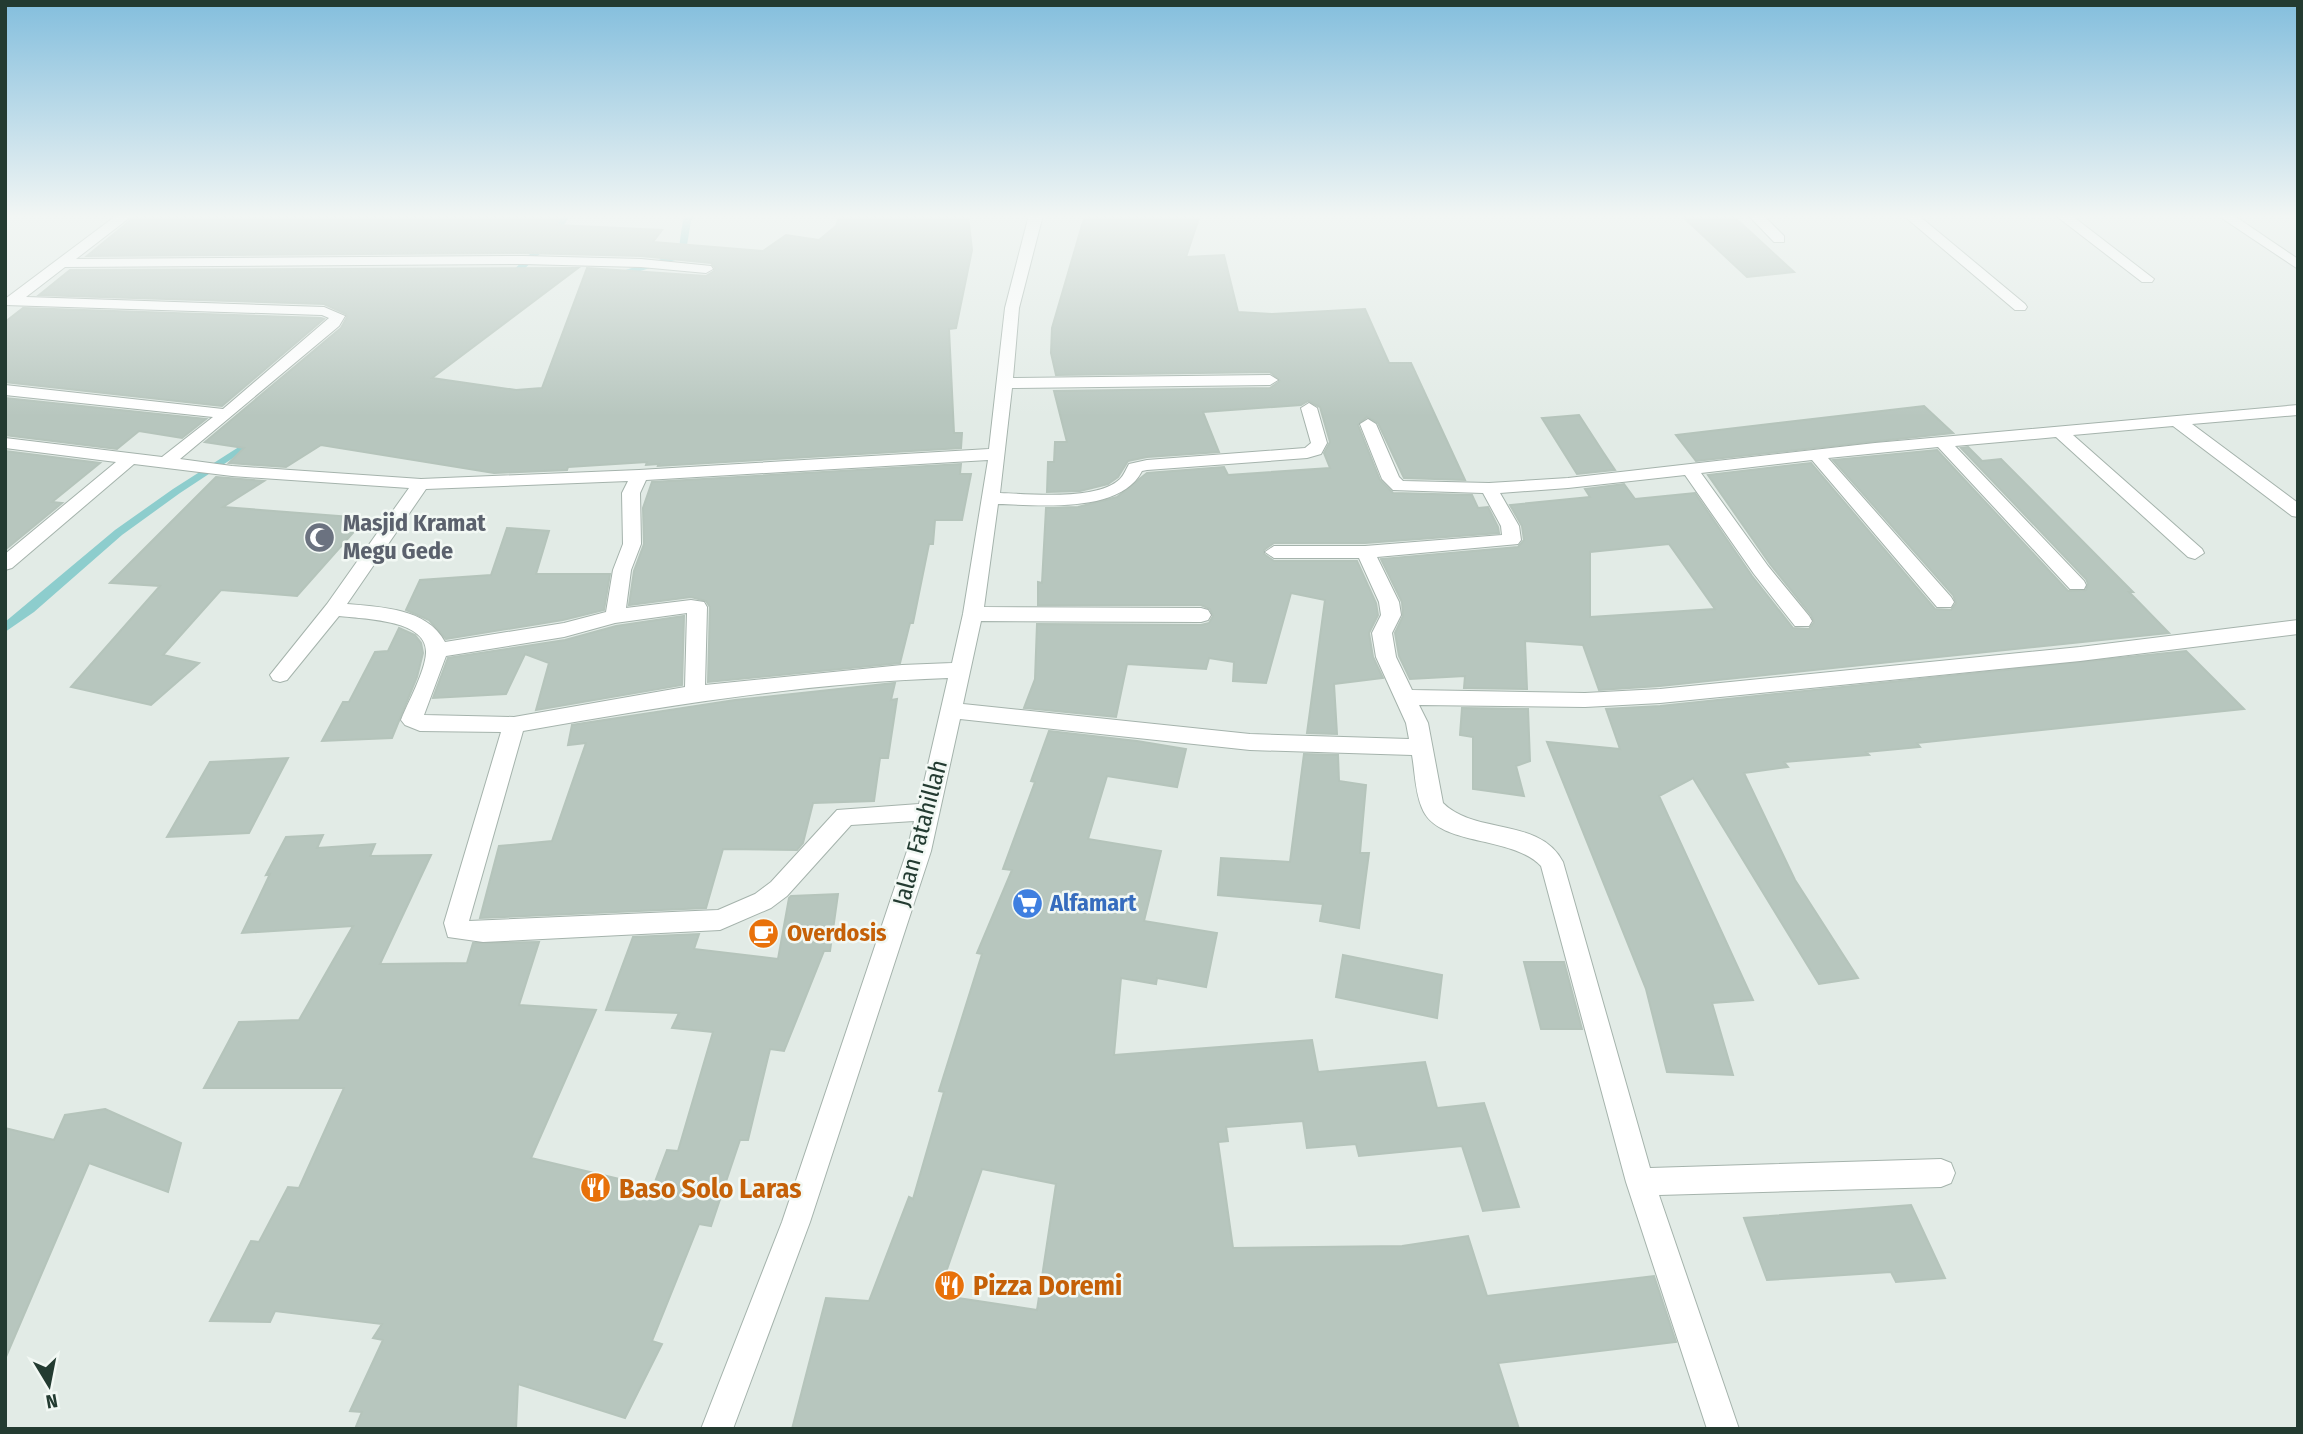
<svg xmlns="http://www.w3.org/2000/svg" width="2303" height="1434" font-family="'Fira Sans Condensed',sans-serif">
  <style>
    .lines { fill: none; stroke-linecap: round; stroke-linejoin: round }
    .stream { fill: #8dcdcd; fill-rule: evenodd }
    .building { fill: #b7c6be; stroke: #b5c4bb; stroke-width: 2; fill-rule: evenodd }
    .minor-casing { stroke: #a5b3ac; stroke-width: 2 }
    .minor { fill: #fff; fill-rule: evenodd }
    .labels { text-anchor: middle; stroke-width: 5; stroke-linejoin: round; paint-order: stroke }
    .worship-label { font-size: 24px; font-weight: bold; fill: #5b616d; stroke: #f2f8f4; text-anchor: start }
    .street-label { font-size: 24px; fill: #233b31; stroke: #f2f8f4 }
    .shop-label { font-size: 24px; font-weight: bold; fill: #366cbe; stroke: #f2f8f4; text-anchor: start }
    .food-label { font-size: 24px; font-weight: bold; fill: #c56008; stroke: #f2f8f4; text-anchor: start }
    .near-food-label { font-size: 28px; font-weight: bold; fill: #c56008; stroke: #f2f8f4; text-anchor: start }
  </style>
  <rect width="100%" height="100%" fill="#e2ebe6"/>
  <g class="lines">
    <path class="stream" d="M 562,215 L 570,215 L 558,236 L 511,282 L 505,282 L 505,278 L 552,233 Z
      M 688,215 L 696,215 L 691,221 L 685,257 L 618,278 L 612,278 L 612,274 L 678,254 L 683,220 Z
      M 256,436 L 261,439 L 259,441 L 180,493 L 122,535 L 34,612 L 5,632 L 5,622 L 115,530 L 173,489 Z"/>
  </g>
  <path class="building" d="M 137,215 L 562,215 L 556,225 L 662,230 L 653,242 L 763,251 L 786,235 L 819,240 L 836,226 L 840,215 L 968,215 L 972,250 L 956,328 L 949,329 L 954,433 L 962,433 L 961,448 L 658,466 L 659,464 L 646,465 L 647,462 L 568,467 L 567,470 L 494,473 L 321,445 L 286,467 L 229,463 L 244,448 L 205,442 L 341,328 L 347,317 L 346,314 L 324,304 L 39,295 L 70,270 L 578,268 L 432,378 L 516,390 L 542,388 L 587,268 L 706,276 L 714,271 L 715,268 L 711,263 L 641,256 L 523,253 L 87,256 Z
    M 1085,215 L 1200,215 L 1186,257 L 1224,255 L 1238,312 L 1272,314 L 1365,309 L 1389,363 L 1411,363 L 1465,480 L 1404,478 L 1378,423 L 1367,417 L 1358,425 L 1380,480 L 1393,493 L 1472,495 L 1478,508 L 1488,507 L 1498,527 L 1499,533 L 1365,543 L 1274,543 L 1264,550 L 1264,554 L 1274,561 L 1357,561 L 1376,603 L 1378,615 L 1369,633 L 1373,657 L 1383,678 L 1334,684 L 1337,734 L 1307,733 L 1325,600 L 1291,593 L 1266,683 L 1233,681 L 1234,662 L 1209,658 L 1206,669 L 1127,664 L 1116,717 L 1024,708 L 1035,679 L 1037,624 L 1201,625 L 1209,623 L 1213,616 L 1210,609 L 1201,605 L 1038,605 L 1038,582 L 1042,583 L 1046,508 L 1078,507 L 1117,497 L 1147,473 L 1224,467 L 1228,475 L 1330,468 L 1324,453 L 1330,442 L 1320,407 L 1308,401 L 1301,405 L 1203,412 L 1219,452 L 1147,457 L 1128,461 L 1118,477 L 1108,484 L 1080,491 L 1047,492 L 1048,462 L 1054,462 L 1055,442 L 1067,442 L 1054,391 L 1270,388 L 1280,381 L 1270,372 L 1056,375 L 1051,353 L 1052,328 Z
    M 1681,215 L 1732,215 L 1794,272 L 1747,277 Z
    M 23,308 L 321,318 L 324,319 L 222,406 L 5,382 L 5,322 Z
    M 5,398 L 206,419 L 182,438 L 139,431 L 117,449 L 5,435 Z
    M 1924,406 L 1953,433 L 1696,461 L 1676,435 Z
    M 1579,415 L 1603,452 L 1615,470 L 1577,474 L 1542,418 Z
    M 1968,447 L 1982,461 L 2001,459 L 2133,592 L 2129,592 L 2169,633 L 1660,686 L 1599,690 L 1583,645 L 1525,641 L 1527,689 L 1464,688 L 1465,676 L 1410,679 L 1399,656 L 1395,633 L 1403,616 L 1402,602 L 1381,559 L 1518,547 L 1524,540 L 1522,526 L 1510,505 L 1590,497 L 1585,489 L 1624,484 L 1635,499 L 1695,493 L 1752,576 L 1793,628 L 1809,629 L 1814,622 L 1811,615 L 1770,564 L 1708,475 L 1811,463 L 1935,609 L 1951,610 L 1956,603 L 1953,595 L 1833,460 L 1937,450 L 2068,591 L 2086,590 L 2088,584 L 2086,579 L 1961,448 ZM 1669,544 L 1715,609 L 1590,617 L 1590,552 Z
    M 5,451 L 100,463 L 52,502 L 62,503 L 5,550 Z
    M 961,464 L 960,474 L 971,474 L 962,520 L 935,520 L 933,544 L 929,544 L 913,623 L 910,623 L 900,663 L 708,682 L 710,607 L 706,601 L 691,597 L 629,605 L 634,571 L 644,544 L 643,508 L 652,482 Z
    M 216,477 L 264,481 L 223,507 L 366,518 L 297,596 L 221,590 L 163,655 L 199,663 L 151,705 L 71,687 L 160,586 L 110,583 Z
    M 507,528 L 549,531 L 536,574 L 610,574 L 604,610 L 563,620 L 446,639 L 429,620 L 406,610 L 420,580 L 491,575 Z
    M 684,616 L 682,685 L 536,710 L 549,663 L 525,654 L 506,694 L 433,698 L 448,658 L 565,640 L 616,626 Z
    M 399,628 L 415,635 L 421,643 L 423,653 L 417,677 L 392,738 L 322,741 L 343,702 L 349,702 L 375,652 L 388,651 Z
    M 2186,651 L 2244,709 L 1917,743 L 1920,747 L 1866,752 L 1869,755 L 1784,762 L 1788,767 L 1744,773 L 1795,880 L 1858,978 L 1819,984 L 1693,778 L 1659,796 L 1753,1000 L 1712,1003 L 1733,1075 L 1667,1072 L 1646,989 L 1547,742 L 1620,749 L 1606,709 L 1660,706 Z
    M 895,683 L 891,700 L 897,699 L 888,758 L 880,758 L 874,801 L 813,803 L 803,843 L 797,850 L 723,849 L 706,908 L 480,918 L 499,846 L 552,841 L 586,743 L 568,745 L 572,725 L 735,700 Z
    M 1462,708 L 1528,709 L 1530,761 L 1516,766 L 1524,796 L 1473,789 L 1473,737 L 1460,735 Z
    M 1049,731 L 1137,741 L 1186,749 L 1177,787 L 1107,776 L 1088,839 L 1161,851 L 1144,921 L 1217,933 L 1206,987 L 1157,978 L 1156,984 L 1121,978 L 1114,1055 L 1312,1040 L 1318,1072 L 1425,1062 L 1437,1108 L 1484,1103 L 1519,1207 L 1483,1211 L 1462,1146 L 1359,1156 L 1356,1144 L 1307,1148 L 1303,1121 L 1226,1127 L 1228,1141 L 1218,1142 L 1233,1248 L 1402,1246 L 1468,1236 L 1487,1296 L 1654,1276 L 1676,1342 L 1498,1363 L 1519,1429 L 792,1429 L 826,1298 L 869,1301 L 909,1197 L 913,1199 L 944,1092 L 939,1091 L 982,954 L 977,953 L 1012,870 L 1003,869 L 1035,782 L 1031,781 ZM 982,1169 L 1056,1184 L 1037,1310 L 938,1295 Z
    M 1304,754 L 1338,755 L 1339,781 L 1366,785 L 1360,853 L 1369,853 L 1359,928 L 1320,921 L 1323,904 L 1218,895 L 1221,858 L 1290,862 Z
    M 288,758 L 249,833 L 167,837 L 210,762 Z
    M 323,835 L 317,848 L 375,844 L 370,856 L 431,855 L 380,964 L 467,963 L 473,943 L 539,942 L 519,1005 L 596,1010 L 531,1158 L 653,1187 L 667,1150 L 678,1151 L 713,1032 L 672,1028 L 679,1013 L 606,1010 L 633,937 L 699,934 L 694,949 L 778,959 L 789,898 L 791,896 L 838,894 L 830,951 L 824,951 L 784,1051 L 770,1049 L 748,1140 L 740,1140 L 711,1226 L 699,1224 L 652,1341 L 662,1344 L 625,1418 L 518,1384 L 516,1429 L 355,1429 L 362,1412 L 350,1411 L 383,1340 L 373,1338 L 382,1324 L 275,1311 L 270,1322 L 210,1321 L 251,1241 L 259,1242 L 288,1187 L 299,1188 L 344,1088 L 204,1088 L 239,1022 L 299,1020 L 353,926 L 242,933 L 270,874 L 266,875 L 286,837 Z
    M 1343,955 L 1442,975 L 1437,1018 L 1336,997 Z
    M 1524,962 L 1564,962 L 1582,1029 L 1541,1029 Z
    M 105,1109 L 181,1143 L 168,1192 L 89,1163 L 5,1359 L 5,1128 L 54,1140 L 65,1115 Z
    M 1911,1205 L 1945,1278 L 1896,1282 L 1891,1272 L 1767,1280 L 1744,1218 Z"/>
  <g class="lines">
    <defs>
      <path id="minor" d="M 117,215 L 133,215 L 76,259 L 523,256 L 641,259 L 711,266 L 713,269 L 706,273 L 641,267 L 523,264 L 65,267 L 26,297 L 324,307 L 345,316 L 339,326 L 180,459 L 232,466 L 421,479 L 639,470 L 989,449 L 1005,308 L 1029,215 L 1043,215 L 1019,308 L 1013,378 L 1270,375 L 1278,380 L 1270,385 L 1012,388 L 1000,493 C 1030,494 1097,501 1120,479 C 1124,475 1126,469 1129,464 L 1147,460 L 1305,448 L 1311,443 L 1301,408 L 1309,403 L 1317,408 L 1327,443 L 1321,454 L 1307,458 L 1147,470 L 1142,471 C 1120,514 1039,505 998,504 L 984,607 L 1201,608 L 1208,610 L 1211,615 L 1208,620 L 1201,622 L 981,621 L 963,704 L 1250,734 L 1409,739 L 1406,723 L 1376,657 L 1372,633 L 1381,615 L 1379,602 L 1359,558 L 1274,558 L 1265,552 L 1274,546 L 1365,546 L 1502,535 L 1501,526 L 1483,493 L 1393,490 L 1382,479 L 1360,424 L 1368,419 L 1376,424 L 1399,477 L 1403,481 L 1489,483 L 1568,478 L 1875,443 L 2298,405 L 2298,415 L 2192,424 L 2298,503 L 2298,517 L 2292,516 L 2173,426 L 2073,435 L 2202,549 L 2204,553 L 2195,559 L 2188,557 L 2056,437 L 1955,446 L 2084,581 L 2086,585 L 2084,589 L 2070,589 L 1938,447 L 1828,458 L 1951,597 L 1954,602 L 1951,607 L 1937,607 L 1812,460 L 1701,473 L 1768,566 L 1809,616 L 1812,621 L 1809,626 L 1795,626 L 1754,574 L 1685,475 L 1568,488 L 1500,493 L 1519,526 L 1521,540 L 1518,544 L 1377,557 L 1399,602 L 1401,615 L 1392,633 L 1396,657 L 1412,690 L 1585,693 L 1660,689 L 2080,647 L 2298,620 L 2298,634 L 2080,661 L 1660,703 L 1585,707 L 1419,705 L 1428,723 L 1443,803 C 1475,835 1540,817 1563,862 L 1650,1168 L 1941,1159 L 1951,1163 L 1955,1173 L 1951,1183 L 1941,1187 L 1659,1195 L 1739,1429 L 1707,1429 L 1626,1182 L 1541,866 C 1512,835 1437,847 1422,808 C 1415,792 1415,772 1412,755 L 1250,750 L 960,719 L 931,851 L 810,1222 L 733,1429 L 701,1429 L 782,1222 L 907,851 L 914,821 L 851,825 L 787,896 L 771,908 L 720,930 L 483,942 L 448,937 L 444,923 L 501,732 L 420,731 L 405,725 L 401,720 C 408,702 425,672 426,653 C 428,619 362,619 339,616 L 287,680 L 280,682 L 273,680 L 270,675 L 327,604 L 409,488 L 232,476 L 134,464 L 12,568 L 5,570 L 5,554 L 116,462 L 5,448 L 5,438 L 162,457 L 213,417 L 5,395 L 5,385 L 223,409 L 329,318 L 322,315 L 5,305 L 5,299 ZM 988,460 L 963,614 L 952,663 L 902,665 L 705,685 L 707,607 L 704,602 L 691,600 L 626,608 L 631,570 L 641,544 L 640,493 L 646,480 ZM 628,481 L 622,493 L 623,544 L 613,570 L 606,612 L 564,623 L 445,642 C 427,608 381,607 347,604 L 426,489 ZM 687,613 L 685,687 L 514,717 L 424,715 L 446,656 L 564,637 L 615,623 ZM 948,678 L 919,804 L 837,810 L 771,882 L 755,894 L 718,910 L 469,921 L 523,731 C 664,706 805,683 948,678 Z
        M 1748,215 L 1763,215 L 1784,236 L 1784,242 L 1774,242 Z
        M 1903,215 L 1918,215 L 2025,304 L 2027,307 L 2025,310 L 2015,310 Z
        M 2055,215 L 2071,215 L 2154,279 L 2152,282 L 2142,282 Z
        M 2217,215 L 2233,215 L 2298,259 L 2298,269 Z"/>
    </defs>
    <use href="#minor" class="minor-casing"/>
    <use href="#minor" class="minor"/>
  </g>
  <linearGradient id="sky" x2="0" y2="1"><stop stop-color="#83bedd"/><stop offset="0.52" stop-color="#f2f6f4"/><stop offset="1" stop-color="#f2f6f4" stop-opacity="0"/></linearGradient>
  <rect width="2303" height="416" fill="url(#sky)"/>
  <defs>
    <symbol id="mosque-disc" viewBox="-11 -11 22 22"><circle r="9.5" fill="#6b7280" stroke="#f2f8f4"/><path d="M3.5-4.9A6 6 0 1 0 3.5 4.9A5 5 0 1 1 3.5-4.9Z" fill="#fff"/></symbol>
    <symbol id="supermarket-disc" viewBox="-11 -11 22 22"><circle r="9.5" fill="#3f7fe0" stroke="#f2f8f4"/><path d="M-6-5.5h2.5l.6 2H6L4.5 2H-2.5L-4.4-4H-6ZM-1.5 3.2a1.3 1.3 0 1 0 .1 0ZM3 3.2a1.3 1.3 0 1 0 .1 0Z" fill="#fff"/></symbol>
    <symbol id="cafe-disc" viewBox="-11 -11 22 22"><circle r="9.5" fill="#e8710a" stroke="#f2f8f4"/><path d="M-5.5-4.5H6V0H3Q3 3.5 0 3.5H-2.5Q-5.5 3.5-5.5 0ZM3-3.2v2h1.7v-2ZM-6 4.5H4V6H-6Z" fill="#fff"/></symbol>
    <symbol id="restaurant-disc" viewBox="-11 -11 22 22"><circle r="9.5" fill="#e8710a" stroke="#f2f8f4"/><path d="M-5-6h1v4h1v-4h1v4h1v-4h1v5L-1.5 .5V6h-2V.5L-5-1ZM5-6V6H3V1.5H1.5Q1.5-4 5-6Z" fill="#fff"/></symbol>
  </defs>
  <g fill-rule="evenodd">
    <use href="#mosque-disc" x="302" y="520" width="35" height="35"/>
    <use href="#supermarket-disc" x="1010" y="886" width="35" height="35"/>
    <use href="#cafe-disc" x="746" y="916" width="35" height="35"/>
    <use href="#restaurant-disc" x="578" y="1170" width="35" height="35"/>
    <use href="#restaurant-disc" x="932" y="1268" width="35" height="35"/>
  </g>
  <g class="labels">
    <g class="worship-label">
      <text x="343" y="531">Masjid Kramat<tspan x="343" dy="28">Megu Gede</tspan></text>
    </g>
    <g class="street-label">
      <text transform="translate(920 833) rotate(-75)" y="8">Jalan Fatahillah</text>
    </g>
    <g class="shop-label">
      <text x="1050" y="911">Alfamart</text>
    </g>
    <g class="food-label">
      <text x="787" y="941">Overdosis</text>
    </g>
    <g class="near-food-label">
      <text x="619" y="1198">Baso Solo Laras</text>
      <text x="973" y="1295">Pizza Doremi</text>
    </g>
  </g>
  <rect width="2303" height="1434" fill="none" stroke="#233b31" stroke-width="14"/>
  <g transform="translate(49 1385) rotate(170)" stroke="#f2f8f4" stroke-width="5" paint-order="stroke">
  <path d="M0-5L12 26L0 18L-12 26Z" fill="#233b31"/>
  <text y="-10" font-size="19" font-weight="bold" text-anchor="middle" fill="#233b31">N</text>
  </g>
</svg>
